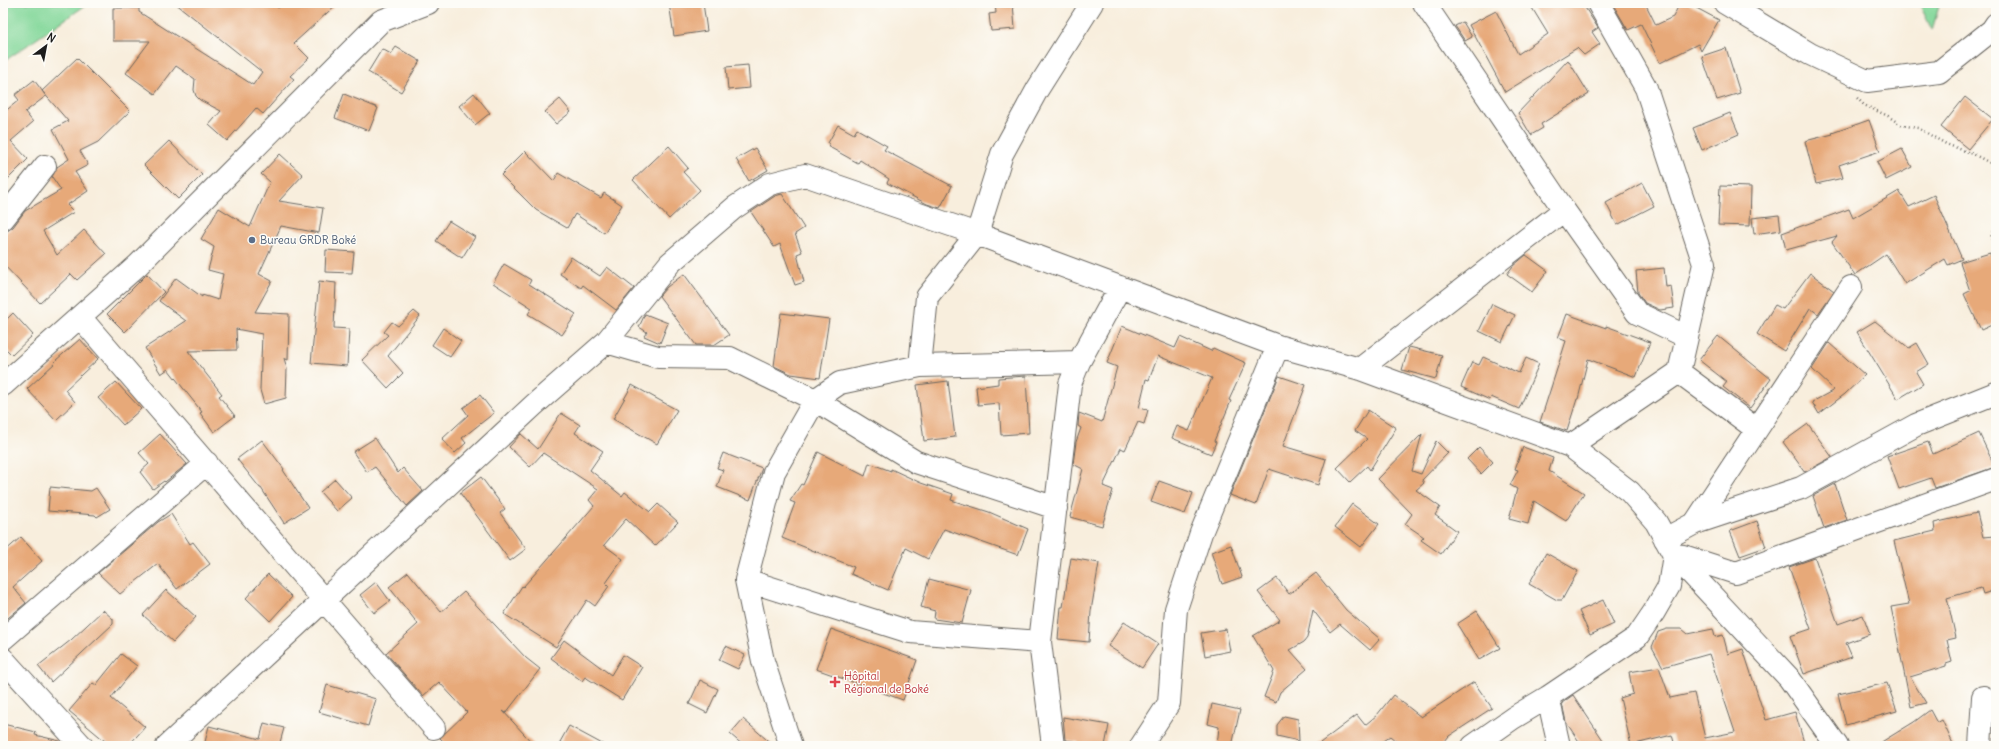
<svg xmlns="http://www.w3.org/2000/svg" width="1999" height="749" font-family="Delius,sans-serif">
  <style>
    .green { fill: #85d89b; stroke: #507a5c }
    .building { fill: #e7a979 }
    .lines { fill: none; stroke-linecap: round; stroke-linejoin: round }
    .minor-casing { stroke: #696660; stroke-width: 24 }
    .path { stroke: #696660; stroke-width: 2.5; stroke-dasharray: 1 3; stroke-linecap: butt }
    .minor { stroke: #fff; stroke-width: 22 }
    .service-dot { fill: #5c6f8a; stroke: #fdfcf7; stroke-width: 1.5 }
    .health-dot { fill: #e0444e; stroke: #fdfcf7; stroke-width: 1.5 }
    .labels { text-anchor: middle; stroke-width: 3; stroke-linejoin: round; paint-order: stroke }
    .service-label { font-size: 11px; fill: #4e5e75; stroke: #fdfcf7; text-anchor: start }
    .health-label { font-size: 11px; fill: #be3a42; stroke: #fdfcf7; text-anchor: start }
  </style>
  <rect width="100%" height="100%" fill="#fdfcf7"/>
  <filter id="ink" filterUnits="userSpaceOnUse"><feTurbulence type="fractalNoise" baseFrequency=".025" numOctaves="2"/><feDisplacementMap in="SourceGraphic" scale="8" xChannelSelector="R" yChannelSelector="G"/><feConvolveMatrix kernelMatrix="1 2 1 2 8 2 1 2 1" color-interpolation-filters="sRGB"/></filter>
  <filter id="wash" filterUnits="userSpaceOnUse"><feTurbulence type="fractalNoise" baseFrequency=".012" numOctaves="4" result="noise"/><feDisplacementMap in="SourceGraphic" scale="16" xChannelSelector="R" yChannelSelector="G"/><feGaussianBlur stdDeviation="0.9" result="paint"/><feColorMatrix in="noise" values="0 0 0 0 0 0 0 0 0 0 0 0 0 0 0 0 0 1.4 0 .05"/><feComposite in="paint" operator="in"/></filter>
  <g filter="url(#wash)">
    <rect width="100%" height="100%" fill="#f8eedd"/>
    <path class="green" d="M 3,3 L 89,3 L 3,62 Z
      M 1919,3 L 1940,3 L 1932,30 Z"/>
    <g id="blocks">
      <path class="building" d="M 175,3 L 273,3 L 278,8 L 284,3 L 338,3 L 294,43 L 309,58 L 290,76 L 294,79 L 263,114 L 256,108 L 227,141 L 209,125 L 221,111 L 200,100 L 196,96 L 194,90 L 195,79 L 176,66 L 155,94 L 126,73 L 150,41 L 113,41 L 113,8 L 139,8 L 139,12 L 253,85 L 262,72 Z
        M 669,3 L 703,3 L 707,31 L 674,36 Z
        M 995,3 L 1013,3 L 1015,29 L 991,31 L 989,14 L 996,13 Z
        M 1529,3 L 1582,3 L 1598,28 L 1592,32 L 1600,44 L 1584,55 L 1577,48 L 1505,92 L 1469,25 L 1496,11 L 1518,54 L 1548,34 Z
        M 1612,3 L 1645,3 L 1656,25 L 1673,17 L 1680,3 L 1687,3 L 1719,20 L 1701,51 L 1698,44 L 1660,63 L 1641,24 L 1628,30 Z
        M 1463,22 L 1472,37 L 1465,41 L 1455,26 Z
        M 396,47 L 420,61 L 401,92 L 368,72 L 382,49 L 391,54 Z
        M 1726,48 L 1740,93 L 1717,100 L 1702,56 Z
        M 77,58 L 130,111 L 98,142 L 80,151 L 88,165 L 75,172 L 88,191 L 67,205 L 74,212 L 43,231 L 57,255 L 84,230 L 106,254 L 77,280 L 71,274 L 40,303 L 3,264 L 3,234 L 13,227 L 25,211 L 61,190 L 52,177 L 57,167 L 69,159 L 53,129 L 68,121 L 42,91 Z
        M 1568,60 L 1589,94 L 1541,124 L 1543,128 L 1531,135 L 1518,113 Z
        M 748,65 L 750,88 L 728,90 L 726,67 Z
        M 34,80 L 46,96 L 25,112 L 33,122 L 11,141 L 28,159 L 3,184 L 3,113 L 19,100 L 15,95 Z
        M 474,93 L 490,113 L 475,125 L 459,106 Z
        M 344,94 L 378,108 L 369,131 L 335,118 Z
        M 1965,97 L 1993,119 L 1968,149 L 1941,127 Z
        M 560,99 L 571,112 L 556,124 L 545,112 Z
        M 1730,113 L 1739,134 L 1702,150 L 1693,128 Z
        M 1869,120 L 1880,151 L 1839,165 L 1843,178 L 1816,184 L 1805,141 L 1833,134 L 1832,133 Z
        M 838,125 L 854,134 L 857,129 L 887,146 L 884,150 L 952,186 L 940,208 L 927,204 L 887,183 L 889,179 L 860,160 L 858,163 L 831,148 L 828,143 Z
        M 169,141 L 202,175 L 178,199 L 144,165 Z
        M 669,146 L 688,168 L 683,172 L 700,190 L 669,219 L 633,180 Z
        M 755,148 L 768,170 L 749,181 L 736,159 Z
        M 1902,149 L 1912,167 L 1886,180 L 1877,162 Z
        M 525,151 L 554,181 L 558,173 L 601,198 L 604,193 L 622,205 L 604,233 L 575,214 L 567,228 L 536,210 L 501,175 Z
        M 280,154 L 303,175 L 279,201 L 323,208 L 319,233 L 281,226 L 259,274 L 272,281 L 255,312 L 289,314 L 288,360 L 284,358 L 287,369 L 286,398 L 264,404 L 260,390 L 262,334 L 236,329 L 237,350 L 188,351 L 222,394 L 219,396 L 235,416 L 214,432 L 200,413 L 202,412 L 168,369 L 161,374 L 145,348 L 186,321 L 159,301 L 176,278 L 202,297 L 202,295 L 218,300 L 223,274 L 208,270 L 214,247 L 201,239 L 219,208 L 250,227 L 270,182 L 261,174 Z
        M 1642,183 L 1654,206 L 1617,225 L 1606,203 Z
        M 1720,186 L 1751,187 L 1750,226 L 1718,225 Z
        M 1899,191 L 1909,207 L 1934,195 L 1962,259 L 1948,265 L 1945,259 L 1905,284 L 1886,254 L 1855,275 L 1832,242 L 1837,236 L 1786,250 L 1782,233 L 1849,209 L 1853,218 Z
        M 782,194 L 804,228 L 795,234 L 802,252 L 797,254 L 804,282 L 795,285 L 780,244 L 774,247 L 751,212 L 775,196 Z
        M 1779,215 L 1781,230 L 1754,234 L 1752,218 Z
        M 449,221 L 475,237 L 462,258 L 436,241 Z
        M 326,250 L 354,252 L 352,273 L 325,272 Z
        M 1990,253 L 1996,272 L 1996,323 L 1981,330 L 1964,294 L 1970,291 L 1960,262 Z
        M 1526,255 L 1548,271 L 1532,292 L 1507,274 L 1513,266 Z
        M 571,257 L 600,276 L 607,267 L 634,288 L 616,310 L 583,285 L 581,288 L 560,274 Z
        M 504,264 L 531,280 L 529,284 L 576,314 L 562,335 L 528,314 L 532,308 L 493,283 Z
        M 1664,268 L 1666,287 L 1671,286 L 1674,308 L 1660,310 L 1645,303 L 1638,293 L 1636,271 Z
        M 1810,273 L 1834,291 L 1818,314 L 1810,308 L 1784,351 L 1757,334 L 1775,305 L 1783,309 Z
        M 147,274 L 164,292 L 125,332 L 107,314 Z
        M 684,274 L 729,335 L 714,345 L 696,345 L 659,296 L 667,287 Z
        M 319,281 L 336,283 L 334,328 L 349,329 L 347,366 L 311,363 Z
        M 1492,304 L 1515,315 L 1502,342 L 1479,331 Z
        M 414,311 L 420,316 L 388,356 L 403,373 L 388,388 L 362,360 L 388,335 L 384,332 L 392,322 L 398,326 Z
        M 13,313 L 33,335 L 12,355 L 3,346 L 3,323 Z
        M 781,313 L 829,319 L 820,378 L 791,374 L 774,366 Z
        M 645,314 L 668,323 L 660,343 L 644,336 L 647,332 L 639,327 Z
        M 1567,314 L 1606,328 L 1606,326 L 1650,342 L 1636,377 L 1588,359 L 1578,399 L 1577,399 L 1567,431 L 1540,422 L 1566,341 L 1558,338 Z
        M 1875,321 L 1909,348 L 1917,343 L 1929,364 L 1916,372 L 1923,384 L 1898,399 L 1857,332 Z
        M 1122,326 L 1175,348 L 1180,337 L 1211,351 L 1213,348 L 1246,363 L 1229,400 L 1231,401 L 1214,441 L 1216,442 L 1211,454 L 1172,438 L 1177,426 L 1189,431 L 1212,378 L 1158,356 L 1149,380 L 1146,379 L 1139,408 L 1148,410 L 1144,424 L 1138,422 L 1125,450 L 1121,448 L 1103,486 L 1113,490 L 1102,526 L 1070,517 L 1083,469 L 1073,464 L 1076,442 L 1081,428 L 1078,426 L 1079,413 L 1102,422 L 1117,367 L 1107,363 Z
        M 443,328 L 461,341 L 450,357 L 432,345 Z
        M 1718,336 L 1771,379 L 1750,408 L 1723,387 L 1727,382 L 1699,360 Z
        M 80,339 L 98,359 L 65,390 L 75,402 L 56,420 L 27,389 L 56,362 L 55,361 Z
        M 1829,343 L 1865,375 L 1845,394 L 1819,414 L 1812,402 L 1834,390 L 1812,369 Z
        M 1409,347 L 1442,355 L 1436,379 L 1402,370 Z
        M 1483,357 L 1519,373 L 1526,358 L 1539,364 L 1519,409 L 1491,397 L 1490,400 L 1461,387 L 1472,362 L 1479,365 Z
        M 1026,376 L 1029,433 L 1001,435 L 999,403 L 978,405 L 976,387 L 998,384 L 998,378 Z
        M 1279,376 L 1306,385 L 1283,446 L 1326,459 L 1318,485 L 1269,469 L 1256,505 L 1230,495 Z
        M 948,381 L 955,437 L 924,441 L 917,385 Z
        M 116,382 L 141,409 L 123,425 L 98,398 Z
        M 632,385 L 677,410 L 657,444 L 613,419 Z
        M 480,395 L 494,413 L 462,438 L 466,443 L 455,453 L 442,439 L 468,415 L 463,408 Z
        M 1368,410 L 1396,428 L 1370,470 L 1367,466 L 1350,482 L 1337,468 L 1367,439 L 1355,431 Z
        M 561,413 L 580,425 L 575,433 L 603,451 L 590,470 L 622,496 L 625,492 L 650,512 L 658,504 L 678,522 L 655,546 L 626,519 L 604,545 L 623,559 L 606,583 L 609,586 L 595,606 L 587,600 L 556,647 L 504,614 L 522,586 L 523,587 L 540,568 L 594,506 L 589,500 L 598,489 L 543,453 L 530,467 L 509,447 L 521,434 L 538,449 Z
        M 1808,424 L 1832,457 L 1805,472 L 1783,442 Z
        M 1979,433 L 1995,467 L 1935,488 L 1931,478 L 1899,489 L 1887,456 L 1928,442 L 1933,454 Z
        M 160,434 L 187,464 L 165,482 L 164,481 L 153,489 L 140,472 L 149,464 L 139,453 Z
        M 1422,434 L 1412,471 L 1421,474 L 1436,441 L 1448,453 L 1422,480 L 1424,483 L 1416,490 L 1440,507 L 1435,515 L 1457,531 L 1441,554 L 1421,540 L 1424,537 L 1405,524 L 1412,514 L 1378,479 Z
        M 375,438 L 398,473 L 403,468 L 423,491 L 407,506 L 375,467 L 367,472 L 353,452 Z
        M 262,440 L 284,469 L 283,470 L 308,508 L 284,523 L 261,488 L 260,488 L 237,459 Z
        M 1479,447 L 1493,462 L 1481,474 L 1467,459 Z
        M 1523,447 L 1553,458 L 1549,471 L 1584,493 L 1566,521 L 1534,501 L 1528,524 L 1509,519 L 1517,489 L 1510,485 L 1518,470 L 1515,469 Z
        M 818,452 L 865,476 L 869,463 L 891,471 L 891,469 L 921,483 L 953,494 L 951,500 L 989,512 L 1028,529 L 1018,555 L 944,529 L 928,559 L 906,548 L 888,590 L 851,574 L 854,567 L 782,538 L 795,503 L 790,501 L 801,484 L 803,485 Z
        M 723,453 L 762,468 L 750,500 L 717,487 L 723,470 L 717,468 Z
        M 481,477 L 505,509 L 500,513 L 526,549 L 510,561 L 460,493 Z
        M 335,479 L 352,498 L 337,511 L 320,492 Z
        M 1159,481 L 1193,493 L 1185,514 L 1151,502 Z
        M 1835,484 L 1847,520 L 1824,528 L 1813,496 Z
        M 50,487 L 91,491 L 96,488 L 110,509 L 97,517 L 95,515 L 48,511 Z
        M 1352,504 L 1379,524 L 1361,547 L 1335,527 Z
        M 1977,513 L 1983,537 L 1996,536 L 1996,590 L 1983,594 L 1981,588 L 1947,598 L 1956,638 L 1947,640 L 1952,662 L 1946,664 L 1946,666 L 1910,677 L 1926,703 L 1911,707 L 1891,607 L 1909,604 L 1894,541 L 1935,531 L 1934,523 Z
        M 171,514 L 190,544 L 193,542 L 210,564 L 177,589 L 158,564 L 120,594 L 98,573 L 158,522 Z
        M 1757,521 L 1766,547 L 1740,556 L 1730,531 Z
        M 21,537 L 42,561 L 13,587 L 26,603 L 3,622 L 3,553 Z
        M 1231,545 L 1242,577 L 1222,584 L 1211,552 Z
        M 1546,553 L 1578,571 L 1562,600 L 1557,600 L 1529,584 Z
        M 1071,558 L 1099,563 L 1091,611 L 1089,642 L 1058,639 L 1061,607 L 1063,607 Z
        M 1815,558 L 1838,624 L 1863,615 L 1870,634 L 1846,643 L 1852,657 L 1804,674 L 1790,636 L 1811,629 L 1789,567 Z
        M 408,572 L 441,612 L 464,592 L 526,658 L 540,669 L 506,713 L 503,711 L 535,746 L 448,746 L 440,738 L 467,712 L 439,682 L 423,696 L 386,653 L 418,624 L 389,587 Z
        M 1316,573 L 1346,610 L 1380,639 L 1370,650 L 1340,624 L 1330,632 L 1313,610 L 1307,638 L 1304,642 L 1290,650 L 1307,669 L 1280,692 L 1276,702 L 1264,697 L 1274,671 L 1253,636 L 1280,620 L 1258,592 L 1277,578 L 1289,594 Z
        M 268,574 L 292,597 L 270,621 L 246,598 Z
        M 929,579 L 971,590 L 962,623 L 934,619 L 935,611 L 921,607 Z
        M 376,582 L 390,601 L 374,613 L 360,595 Z
        M 166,590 L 196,617 L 173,642 L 143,615 Z
        M 1603,600 L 1614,624 L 1590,635 L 1579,611 Z
        M 103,610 L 113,619 L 113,624 L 51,682 L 38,666 L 71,640 Z
        M 1477,611 L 1500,648 L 1479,660 L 1457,624 Z
        M 1124,622 L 1158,644 L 1142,668 L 1108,646 Z
        M 831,629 L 917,660 L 903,700 L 816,669 Z
        M 1226,629 L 1230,651 L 1205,656 L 1201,633 Z
        M 1667,629 L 1682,629 L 1688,634 L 1713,629 L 1715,637 L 1723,635 L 1728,654 L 1743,649 L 1766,720 L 1795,712 L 1805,746 L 1675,746 L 1672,735 L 1631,745 L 1620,698 L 1633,694 L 1629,672 L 1659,667 L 1670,698 L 1694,693 L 1705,738 L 1735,732 L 1709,654 L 1663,667 L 1652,647 L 1658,632 Z
        M 564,640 L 611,675 L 623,655 L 642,667 L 622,700 L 585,677 L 582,681 L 551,658 Z
        M 726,646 L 745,655 L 738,669 L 719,660 Z
        M 121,654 L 137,666 L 111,698 L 145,727 L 128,746 L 111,746 L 69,711 L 93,683 L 96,685 Z
        M 700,680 L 718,689 L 707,713 L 689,704 Z
        M 1474,682 L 1492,708 L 1449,736 L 1441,746 L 1402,746 L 1390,736 L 1376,746 L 1316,746 L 1357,715 L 1365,725 L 1377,715 L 1393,695 L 1421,717 Z
        M 1887,683 L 1897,711 L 1846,725 L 1838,694 Z
        M 327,685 L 376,699 L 368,726 L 319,712 Z
        M 1573,695 L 1607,746 L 1582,746 L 1566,722 L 1562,703 Z
        M 1212,704 L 1240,710 L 1232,746 L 1217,746 L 1219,727 L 1208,724 Z
        M 1930,710 L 1937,723 L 1942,720 L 1954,746 L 1875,746 L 1914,722 Z
        M 1284,716 L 1298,719 L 1299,741 L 1277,736 L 1277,725 Z
        M 1063,717 L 1109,725 L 1105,746 L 1077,746 L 1078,742 L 1065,740 Z
        M 743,719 L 774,746 L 744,746 L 730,734 Z
        M 264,723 L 284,728 L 279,746 L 204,746 L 209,726 L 260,739 Z
        M 3,724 L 36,732 L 35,735 L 60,741 L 59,746 L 3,746 Z
        M 569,726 L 606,746 L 568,746 L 560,742 Z"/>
    </g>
  </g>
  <g filter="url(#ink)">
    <use href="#blocks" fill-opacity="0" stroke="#696660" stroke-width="1"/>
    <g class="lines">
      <defs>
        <path id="minor" d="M 1725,3 L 1810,54 L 1867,81 L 1939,72 L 1992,30 L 1996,24
          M 1564,210 L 1637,313 L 1687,337
          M 3,219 L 45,166
          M 80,317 L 434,728
          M 606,342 L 658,357 L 730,358 L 815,400 L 916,462 L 1056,508
          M 920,366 L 927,297 L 977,234 L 1002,154 L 1037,90 L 1092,3
          M 1360,369 L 1564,210 L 1424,3
          M 1679,372 L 1756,429
          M 3,385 L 138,265 L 381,21 L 428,3
          M 1570,446 L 1679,372 L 1704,264 L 1646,88 L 1598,3
          M 1695,523 L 1851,287
          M 1665,539 L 1695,523 L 1801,488 L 1916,425 L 1996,393
          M 1674,555 L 1683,556 L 1736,573 L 1996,479
          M 1674,555 L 1789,678 L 1837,746
          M 746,580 L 910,632 L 1040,642
          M 3,639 L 207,463
          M 3,659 L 82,746
          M 1548,697 L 1559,746
          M 167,746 L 534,405 L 606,342 L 670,263 L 734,208 L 770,184 L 805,175 L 977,234 L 1278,346 L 1360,369 L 1570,446 L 1630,492 L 1656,522 L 1674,555 L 1669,586 L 1654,612 L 1637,637 L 1548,697 L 1513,718 L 1473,746
          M 791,746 L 763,661 L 746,580 L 774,472 L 815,400 L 840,383 L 920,366 L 1079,362
          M 1053,746 L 1040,642 L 1070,384 L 1079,362 L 1120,287
          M 1141,746 L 1169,703 L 1176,609 L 1201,533 L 1278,346
          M 1980,746 L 1983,697"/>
      </defs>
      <use href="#minor" class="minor-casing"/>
      <path class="path" d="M 1857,98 L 1864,105 L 1888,116 L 1901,125 L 1918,128 L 1946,144 L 1973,154 L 1996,166
        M 1996,229 L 1991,235 L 1996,247"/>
      <use href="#minor" class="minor"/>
    </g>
  </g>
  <circle class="service-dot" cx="252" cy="240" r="4"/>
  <path class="health-dot" d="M833 676h4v4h4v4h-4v4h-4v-4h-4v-4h4z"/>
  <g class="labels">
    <g class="service-label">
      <text x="260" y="244">Bureau GRDR Boké</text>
    </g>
    <g class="health-label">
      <text x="844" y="680">Hôpital<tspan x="844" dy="13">Régional de Boké</tspan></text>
    </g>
  </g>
  <rect width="1999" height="749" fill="none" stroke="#fdfcf7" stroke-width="16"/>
  <g transform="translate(46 46) rotate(32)" stroke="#fdfcf7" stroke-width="3" paint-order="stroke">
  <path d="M0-3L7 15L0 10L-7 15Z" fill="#1c1c1c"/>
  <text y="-6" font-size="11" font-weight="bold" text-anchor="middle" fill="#1c1c1c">N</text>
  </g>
</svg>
